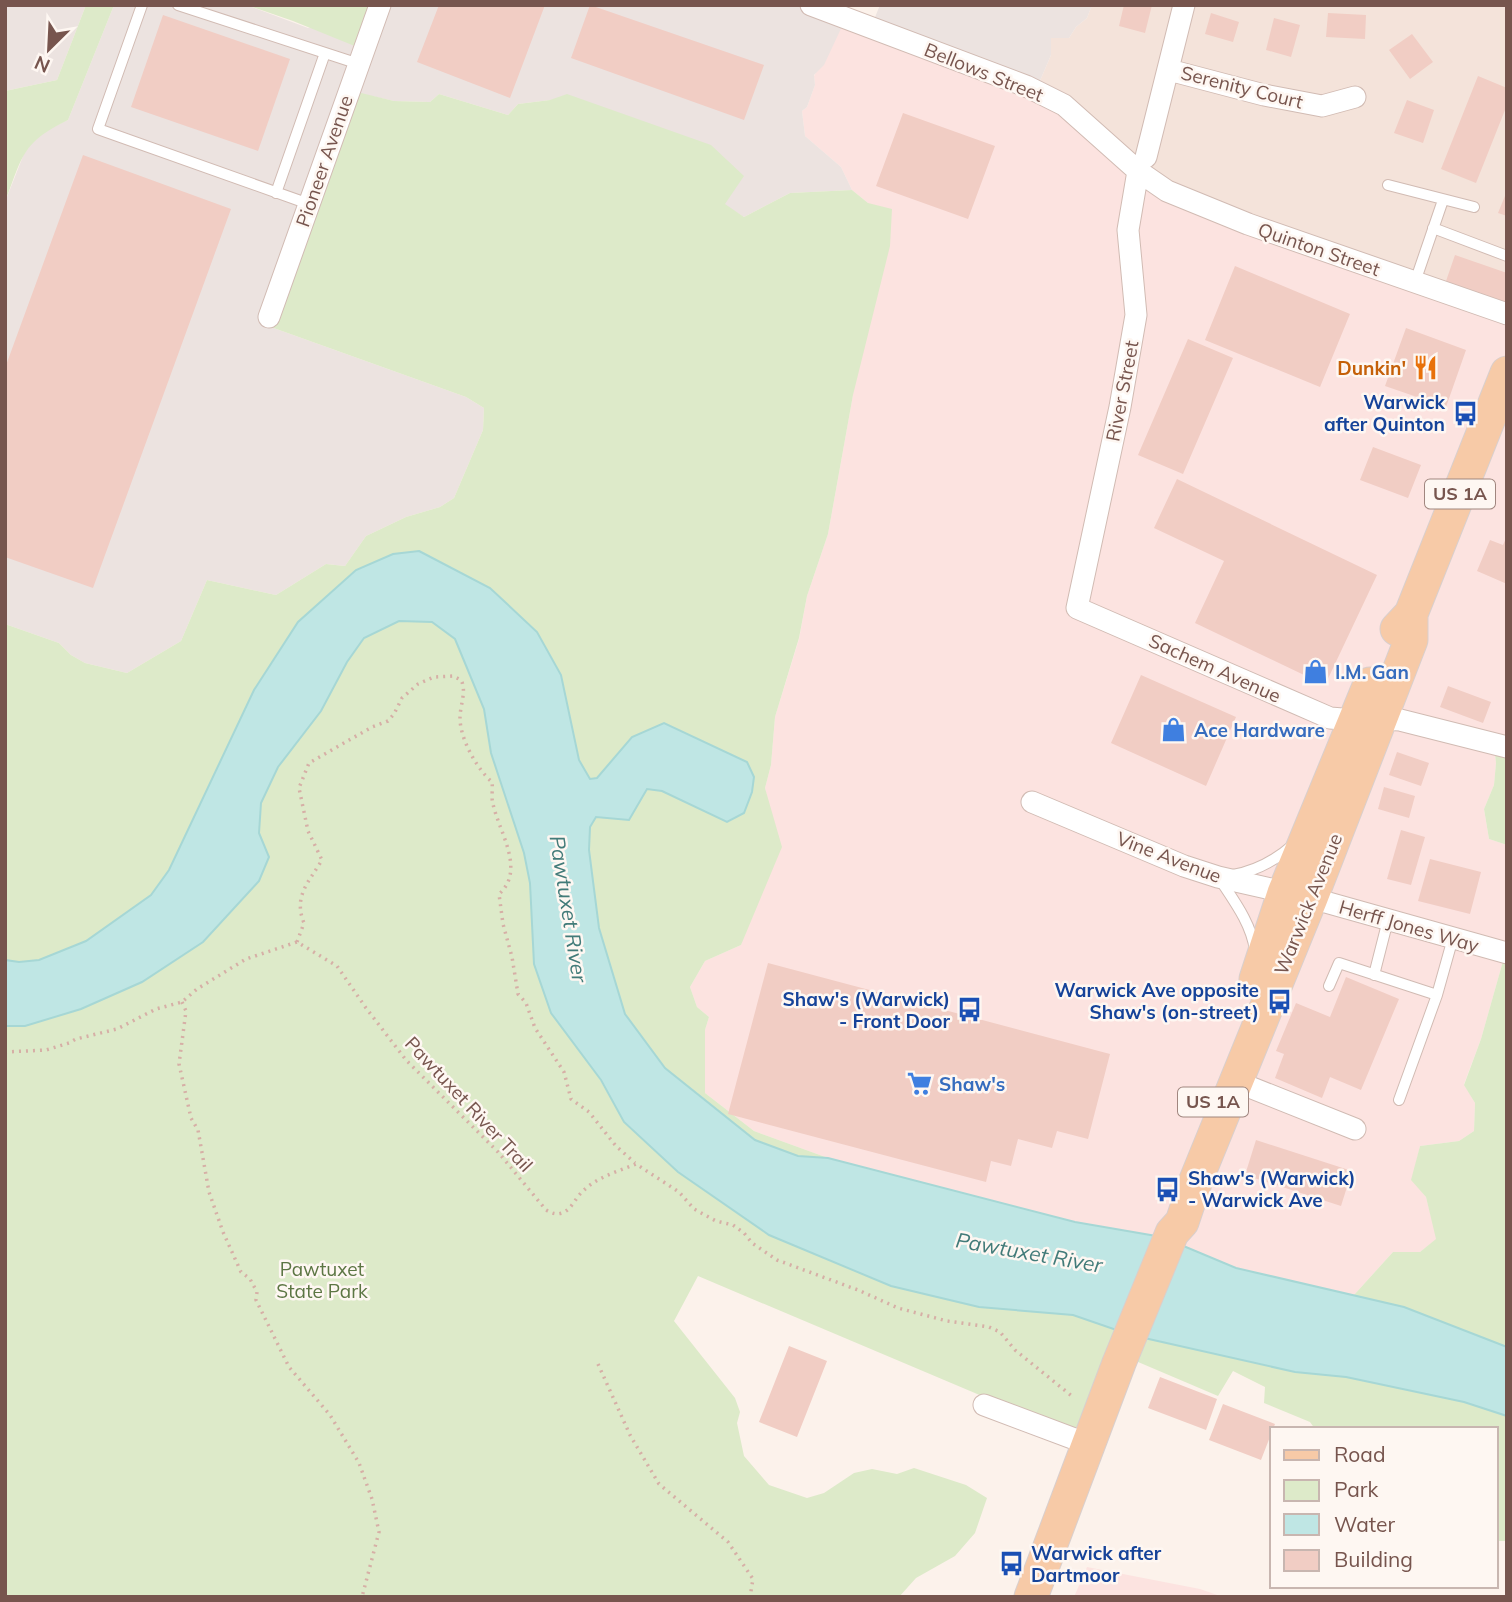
<svg xmlns="http://www.w3.org/2000/svg" width="1512" height="1602" font-family="Mulish,sans-serif">
  <style>
    .residential { fill: #f4e3da }
    .commercial { fill: #fce3e0 }
    .industrial { fill: #ece3e0 }
    .green { fill: #ddeac9 }
    .water { fill: #bfe6e4; stroke: #a6d7d5; stroke-width: 2 }
    .building { fill: #f1cdc4 }
    .lines { fill: none; stroke-linecap: round; stroke-linejoin: round }
    .lane-casing { stroke: #d1bbb3; stroke-width: 12 }
    .street-casing { stroke: #d1bbb3; stroke-width: 23 }
    .primary-casing { stroke: #d9cfcd; stroke-width: 35 }
    .path { stroke: #d6afa6; stroke-width: 3.5; stroke-dasharray: 2 5; stroke-linecap: butt }
    .lane { stroke: #fff; stroke-width: 10 }
    .street { stroke: #fff; stroke-width: 21 }
    .primary { stroke: #f7caa7; stroke-width: 33 }
    .labels { text-anchor: middle; stroke-width: 5; stroke-linejoin: round; paint-order: stroke }
    .shield { fill: #fef7f2; stroke: #a0867f; stroke-width: 2 }
    .shield-label { font-size: 18px; font-weight: bold; fill: #77554e }
    .street-label { font-size: 19px; fill: #77554e; stroke: #fef7f2 }
    .food-label { font-size: 19px; font-weight: bold; fill: #c56008; stroke: #fef7f2; text-anchor: end }
    .transit-label { font-size: 19px; font-weight: bold; fill: #164399; stroke: #fef7f2; text-anchor: end }
    .shop-label { font-size: 19px; font-weight: bold; fill: #366cbe; stroke: #fef7f2; text-anchor: start }
    .park-label { font-size: 19px; fill: #5c7643; stroke: #fef7f2 }
    .water-label { font-size: 21px; font-style: italic; fill: #427b79; stroke: #fef7f2 }
  </style>
  <rect width="100%" height="100%" fill="#fcf2eb"/>
  <path class="residential" d="M 1092,5 L 1507,5 L 1507,317 L 1136,181 L 1036,90 L 1051,55 L 1050,38 L 1069,38 L 1076,27 L 1087,18 Z"/>
  <path class="commercial" d="M 845,20 L 1036,90 L 1136,181 L 1507,317 L 1507,749 L 1494,747 L 1496,763 L 1494,785 L 1484,809 L 1489,839 L 1507,845 L 1507,947 L 1481,1039 L 1464,1084 L 1475,1103 L 1474,1131 L 1459,1141 L 1420,1146 L 1412,1179 L 1426,1197 L 1437,1239 L 1420,1252 L 1393,1252 L 1354,1295 L 1236,1268 L 1162,1237 L 1075,1222 L 828,1158 L 754,1131 L 705,1093 L 705,1030 L 709,1017 L 697,1007 L 690,987 L 705,961 L 741,945 L 771,816 L 765,788 L 771,765 L 775,717 L 799,639 L 807,596 L 828,534 L 853,395 L 868,203 L 852,190 L 841,167 L 805,136 L 802,111 L 807,107 L 815,85 L 814,76 Z
    M 1087,1567 L 1200,1589 L 1223,1597 L 1074,1597 Z"/>
  <path class="industrial" d="M 5,5 L 86,5 L 57,80 L 5,91 Z
    M 114,5 L 247,5 L 308,28 L 378,5 L 833,5 L 845,20 L 824,65 L 814,75 L 815,85 L 807,107 L 802,111 L 805,136 L 841,167 L 852,190 L 790,193 L 744,217 L 550,100 L 518,104 L 508,115 L 439,94 L 430,102 L 394,101 L 349,91 L 268,326 L 466,397 L 484,408 L 483,430 L 454,498 L 440,507 L 406,517 L 366,536 L 345,566 L 326,564 L 276,595 L 207,580 L 181,641 L 127,673 L 85,663 L 71,655 L 59,643 L 5,624 L 5,202 L 27,146 L 43,132 L 68,120 Z
    M 880,5 L 1092,5 L 1087,18 L 1076,27 L 1069,38 L 1051,38 L 1051,55 L 1036,90 L 871,27 Z"/>
  <path class="green" d="M 86,5 L 114,5 L 68,120 C 21,143 23,156 5,202 L 5,91 L 57,80 Z
    M 247,5 L 378,5 L 362,49 L 293,21 Z
    M 349,90 L 394,101 L 430,102 L 439,94 L 508,115 L 518,104 L 550,100 L 567,94 L 711,145 L 744,176 L 725,204 L 744,217 L 790,193 L 852,190 L 868,203 L 892,209 L 890,246 L 853,395 L 828,534 L 807,596 L 799,638 L 775,717 L 771,765 L 765,788 L 782,847 L 741,945 L 705,961 L 690,987 L 697,1007 L 709,1017 L 705,1030 L 705,1093 L 754,1131 L 828,1158 L 826,1159 L 798,1156 L 755,1140 L 665,1068 L 625,1014 L 599,928 L 589,850 L 590,827 L 596,817 L 647,789 L 662,791 L 728,822 L 744,813 L 752,792 L 754,777 L 632,737 L 597,779 L 590,780 L 579,760 L 561,675 L 537,632 L 490,588 L 298,622 L 254,690 L 169,870 L 151,895 L 86,941 L 39,960 L 19,962 L 5,960 L 5,624 L 59,643 L 71,655 L 85,663 L 127,673 L 181,641 L 207,580 L 276,595 L 326,564 L 345,566 L 366,536 L 406,517 L 440,507 L 454,498 L 483,430 L 484,408 L 466,397 L 268,326 Z
    M 399,621 L 432,622 L 455,639 L 484,709 L 524,853 L 530,883 L 534,964 L 624,1122 L 678,1172 L 979,1307 L 1073,1315 L 1131,1335 L 1295,1372 L 1346,1377 L 1464,1402 L 1507,1416 L 1507,1541 L 1496,1541 L 1496,1429 L 1315,1429 L 1310,1422 L 1264,1403 L 1265,1387 L 1233,1371 L 1218,1396 L 1124,1356 L 1086,1440 L 698,1276 L 674,1321 L 735,1398 L 740,1412 L 737,1423 L 744,1456 L 769,1485 L 807,1498 L 824,1493 L 854,1473 L 872,1469 L 897,1474 L 914,1468 L 966,1485 L 987,1498 L 975,1533 L 955,1556 L 916,1578 L 899,1597 L 5,1597 L 5,1026 L 25,1026 L 81,1009 L 143,982 L 259,833 L 261,803 L 278,767 L 321,711 L 347,662 L 364,638 Z
    M 1494,746 L 1507,749 L 1507,845 L 1489,839 L 1484,809 L 1494,785 L 1496,763 Z
    M 1507,947 L 1507,1347 L 1404,1307 L 1354,1295 L 1393,1252 L 1420,1252 L 1436,1239 L 1426,1197 L 1411,1180 L 1420,1146 L 1459,1141 L 1474,1131 L 1475,1103 L 1464,1085 L 1481,1039 Z"/>
  <path class="water" d="M 419,551 L 490,588 L 537,632 L 561,675 L 579,760 L 590,779 L 597,778 L 632,737 L 664,723 L 747,762 L 754,777 L 752,792 L 744,813 L 727,822 L 662,791 L 647,789 L 629,820 L 596,817 L 590,827 L 589,850 L 599,928 L 625,1014 L 665,1068 L 755,1140 L 798,1156 L 828,1158 L 1075,1222 L 1162,1237 L 1236,1268 L 1404,1307 L 1507,1347 L 1507,1416 L 1464,1402 L 1346,1377 L 1295,1372 L 1131,1335 L 1073,1315 L 979,1307 L 891,1286 L 769,1235 L 678,1172 L 624,1122 L 601,1080 L 551,1013 L 534,964 L 530,883 L 524,853 L 491,753 L 484,709 L 455,639 L 432,622 L 399,621 L 364,638 L 347,662 L 321,711 L 278,767 L 261,803 L 259,833 L 269,857 L 259,881 L 203,942 L 142,982 L 81,1009 L 25,1026 L 5,1026 L 5,960 L 19,962 L 39,960 L 86,941 L 151,895 L 169,870 L 254,690 L 298,622 L 356,570 L 393,554 Z"/>
  <path class="building" d="M 439,5 L 545,5 L 510,98 L 417,62 Z
    M 590,5 L 764,65 L 744,120 L 571,58 Z
    M 1124,5 L 1152,5 L 1145,33 L 1119,26 Z
    M 1211,13 L 1239,22 L 1233,42 L 1205,34 Z
    M 1328,13 L 1366,15 L 1365,39 L 1326,37 Z
    M 163,15 L 290,59 L 258,151 L 131,107 Z
    M 1274,18 L 1300,25 L 1291,57 L 1266,50 Z
    M 1412,34 L 1433,62 L 1410,79 L 1389,50 Z
    M 1478,76 L 1507,88 L 1507,105 L 1476,183 L 1441,169 Z
    M 1407,100 L 1434,110 L 1423,143 L 1394,133 Z
    M 903,113 L 995,146 L 968,219 L 876,186 Z
    M 83,155 L 231,209 L 93,588 L 5,557 L 5,368 Z
    M 1507,191 L 1507,216 L 1498,213 Z
    M 1455,255 L 1507,273 L 1507,306 L 1445,284 Z
    M 1235,266 L 1350,314 L 1320,387 L 1205,340 Z
    M 1406,328 L 1466,350 L 1446,407 L 1385,386 Z
    M 1188,339 L 1233,358 L 1183,474 L 1138,455 Z
    M 1373,447 L 1421,465 L 1408,498 L 1360,480 Z
    M 1177,479 L 1377,575 L 1325,685 L 1195,623 L 1224,561 L 1154,528 Z
    M 1507,536 L 1507,584 L 1477,571 L 1490,540 L 1503,545 Z
    M 1141,675 L 1236,717 L 1206,786 L 1111,743 Z
    M 1448,686 L 1491,702 L 1483,723 L 1440,707 Z
    M 1397,752 L 1429,763 L 1421,786 L 1389,775 Z
    M 1384,787 L 1415,796 L 1409,818 L 1378,809 Z
    M 1401,830 L 1425,837 L 1411,885 L 1387,879 Z
    M 1430,859 L 1481,872 L 1470,914 L 1418,901 Z
    M 768,963 L 1110,1054 L 1088,1139 L 1057,1131 L 1052,1148 L 1018,1139 L 1011,1166 L 991,1161 L 986,1182 L 728,1114 Z
    M 1346,977 L 1399,999 L 1361,1090 L 1330,1077 L 1322,1098 L 1275,1078 L 1284,1054 L 1276,1051 L 1296,1003 L 1330,1017 Z
    M 1256,1140 L 1352,1171 L 1341,1206 L 1245,1175 Z
    M 789,1346 L 827,1361 L 797,1437 L 759,1422 Z
    M 1160,1377 L 1217,1399 L 1206,1430 L 1148,1408 Z
    M 1223,1404 L 1275,1424 L 1261,1460 L 1209,1440 Z"/>
  <g class="lines">
    <defs>
      <path id="lane" d="M 142,5 L 98,129 L 309,204
        M 178,5 L 359,64
        M 1388,185 L 1474,207
        M 276,193 L 325,53
        M 1433,228 L 1507,256
        M 1415,282 L 1443,200
        M 1233,875 C 1255,871 1276,860 1293,845
        M 1219,878 C 1234,901 1251,923 1255,950
        M 1374,975 L 1388,920
        M 1329,986 L 1339,963 L 1437,995 L 1399,1100
        M 1437,995 L 1453,938"/>
      <path id="street" d="M 811,5 L 1026,86 L 1064,105 L 1138,171 L 1167,191 L 1248,224 L 1507,314
        M 1169,70 L 1264,95 L 1322,106 L 1355,97
        M 1146,157 L 1184,5
        M 1138,171 L 1128,230 L 1136,315 L 1120,407 L 1077,608 L 1330,718 L 1355,720
        M 269,317 L 380,5
        M 1380,719 L 1400,720 L 1507,747
        M 1032,802 L 1184,866 L 1218,877 L 1311,898 L 1507,953
        M 1237,1082 L 1355,1129
        M 984,1405 L 1088,1444"/>
      <path id="primary" d="M 1397,629 L 1411,614 L 1507,373
        M 1256,979 L 1284,893 L 1370,684
        M 1031,1597 L 1119,1363 L 1172,1233 L 1182,1222 L 1196,1180 L 1311,898 L 1411,640 L 1411,614"/>
    </defs>
    <use href="#lane" class="lane-casing"/>
    <use href="#street" class="street-casing"/>
    <use href="#primary" class="primary-casing"/>
    <path class="path" d="M 297,942 L 304,923 C 293,896 309,882 322,860 L 308,831 L 299,788 L 309,763 L 372,727 L 388,721 L 394,714 L 402,698 L 418,684 L 434,677 L 453,676 L 461,680 C 467,691 460,705 460,718 C 460,739 477,769 492,782 C 493,789 491,798 493,804 C 499,832 526,870 499,894 L 503,924 L 512,957 L 518,994 L 526,1003 L 535,1028 L 564,1072 L 571,1099 L 589,1112 L 616,1146 L 635,1163
      M 182,1002 L 186,1011 L 179,1064 L 191,1118 L 198,1130 L 209,1192 L 223,1232 L 241,1272 L 250,1279 L 257,1292 L 256,1300 L 289,1367 L 330,1415 L 359,1463 L 372,1499 L 379,1532 L 362,1597
      M 5,1052 L 46,1050 L 69,1043 L 76,1039 L 117,1029 L 156,1009 L 182,1002 L 197,989 L 246,959 L 297,942 L 337,966 L 366,1008 L 406,1060 L 498,1152 L 546,1210 C 551,1213 556,1215 562,1213 C 571,1210 575,1199 581,1193 C 596,1177 617,1172 636,1164 L 679,1192 L 694,1209 L 716,1221 L 733,1225 L 744,1233 L 752,1243 L 777,1260 L 858,1290 L 898,1308 L 947,1321 L 989,1327 L 1000,1332 L 1015,1350 L 1073,1397
      M 598,1364 L 630,1435 L 659,1484 L 728,1542 L 753,1579 L 750,1597"/>
    <use href="#lane" class="lane"/>
    <use href="#street" class="street"/>
    <use href="#primary" class="primary"/>
  </g>
  <defs>
    <symbol id="restaurant-bare" viewBox="-9 -9 18 18"><path d="M-5-6h1v4h1v-4h1v4h1v-4h1v5L-1.5 .5V6h-2V.5L-5-1ZM5-6V6H3V1.5H1.5Q1.5-4 5-6Z" fill="#e8710a" stroke="#fef7f2" stroke-width="2.5" paint-order="stroke"/></symbol>
    <symbol id="bus-bare" viewBox="-9 -9 18 18"><path d="M-5-6H5V4H4V6H2V4H-2V6H-4V4H-5ZM-3.5-4V0h7V-4ZM-3.5 1.2v1.5H-2V1.2ZM2 1.2v1.5H3.5V1.2Z" fill="#1a4fb4" stroke="#fef7f2" stroke-width="2.5" paint-order="stroke"/></symbol>
    <symbol id="shop-bare" viewBox="-9 -9 18 18"><path d="M-5-2.5h2.3a2.7 3.5 0 0 1 5.4 0H5L5.5 6h-11ZM-1.5-2.5h3a1.5 2.3 0 0 0-3 0Z" fill="#3f7fe0" stroke="#fef7f2" stroke-width="2.5" paint-order="stroke"/></symbol>
    <symbol id="supermarket-bare" viewBox="-9 -9 18 18"><path d="M-6-5.5h2.5l.6 2H6L4.5 2H-2.5L-4.4-4H-6ZM-1.5 3.2a1.3 1.3 0 1 0 .1 0ZM3 3.2a1.3 1.3 0 1 0 .1 0Z" fill="#3f7fe0" stroke="#fef7f2" stroke-width="2.5" paint-order="stroke"/></symbol>
  </defs>
  <g fill-rule="evenodd">
    <use href="#restaurant-bare" x="1408" y="350" width="35" height="35"/>
    <use href="#bus-bare" x="1448" y="396" width="35" height="35"/>
    <use href="#shop-bare" x="1298" y="654" width="35" height="35"/>
    <use href="#shop-bare" x="1156" y="712" width="35" height="35"/>
    <use href="#bus-bare" x="1262" y="984" width="35" height="35"/>
    <use href="#bus-bare" x="952" y="992" width="35" height="35"/>
    <use href="#supermarket-bare" x="902" y="1066" width="35" height="35"/>
    <use href="#bus-bare" x="1150" y="1172" width="35" height="35"/>
    <use href="#bus-bare" x="994" y="1546" width="35" height="35"/>
  </g>
  <g class="labels">
    <g class="shield">
      <rect x="1425" y="479.5" width="70" height="29" rx="5"/>
      <rect x="1178" y="1087.5" width="70" height="29" rx="5"/>
    </g>
    <g class="shield-label">
      <text x="1460" y="500">US 1A</text>
      <text x="1213" y="1108">US 1A</text>
    </g>
    <g class="street-label">
      <text transform="translate(984 72) rotate(22)" y="7">Bellows Street</text>
      <text transform="translate(1242 87) rotate(14)" y="7">Serenity Court</text>
      <text transform="translate(324 161) rotate(-71)" y="7">Pioneer Avenue</text>
      <text transform="translate(1319 249) rotate(19)" y="7">Quinton Street</text>
      <text transform="translate(1122 391) rotate(-79)" y="7">River Street</text>
      <text transform="translate(1215 668) rotate(24)" y="7">Sachem Avenue</text>
      <text transform="translate(1169 857) rotate(21)" y="7">Vine Avenue</text>
      <text transform="translate(1308 904) rotate(-68)" y="7">Warwick Avenue</text>
      <text transform="translate(1409 926) rotate(16)" y="7">Herff Jones Way</text>
      <text transform="translate(469 1104) rotate(47)" y="7">Pawtuxet River Trail</text>
    </g>
    <g class="food-label">
      <text x="1406" y="375">Dunkin'</text>
    </g>
    <g class="transit-label">
      <text x="1445" y="409">Warwick<tspan x="1445" dy="22">after Quinton</tspan></text>
      <text x="1259" y="997">Warwick Ave opposite<tspan x="1259" dy="22">Shaw's (on-street)</tspan></text>
      <text x="950" y="1006">Shaw's (Warwick)<tspan x="950" dy="22">- Front Door</tspan></text>
      <text x="1188" y="1185" text-anchor="start">Shaw's (Warwick)<tspan x="1188" dy="22">- Warwick Ave</tspan></text>
      <text x="1031" y="1560" text-anchor="start">Warwick after<tspan x="1031" dy="22">Dartmoor</tspan></text>
    </g>
    <g class="shop-label">
      <text x="1335" y="679">I.M. Gan</text>
      <text x="1194" y="737">Ace Hardware</text>
      <text x="939" y="1091">Shaw's</text>
    </g>
    <g class="park-label">
      <text x="322" y="1276">Pawtuxet<tspan x="322" dy="22">State Park</tspan></text>
    </g>
    <g class="water-label">
      <text transform="translate(568 909) rotate(81)" y="7">Pawtuxet River</text>
      <text transform="translate(1029 1253) rotate(10)" y="7">Pawtuxet River</text>
    </g>
  </g>
  <rect width="1512" height="1602" fill="none" stroke="#77554e" stroke-width="14"/>
  <rect x="1270" y="1427" width="228" height="161" fill="#fef7f2" stroke="#c8b6b0" stroke-width="2"/>
  <rect x="1284" y="1450" width="35" height="10" fill="#f7caa7" stroke="#c8b6b0" stroke-width="2"/>
  <text x="1334" y="1462" font-size="21" fill="#77554e">Road</text>
  <rect x="1284" y="1480" width="35" height="21" fill="#ddeac9" stroke="#c8b6b0" stroke-width="2"/>
  <text x="1334" y="1497" font-size="21" fill="#77554e">Park</text>
  <rect x="1284" y="1514" width="35" height="21" fill="#bfe6e4" stroke="#c8b6b0" stroke-width="2"/>
  <text x="1334" y="1532" font-size="21" fill="#77554e">Water</text>
  <rect x="1284" y="1550" width="35" height="21" fill="#f1cdc4" stroke="#c8b6b0" stroke-width="2"/>
  <text x="1334" y="1567" font-size="21" fill="#77554e">Building</text>
  <g transform="translate(49 49) rotate(204)" stroke="#fef7f2" stroke-width="5" paint-order="stroke">
  <path d="M0-5L12 26L0 18L-12 26Z" fill="#77554e"/>
  <text y="-10" font-size="19" font-weight="bold" text-anchor="middle" fill="#77554e">N</text>
  </g>
</svg>
